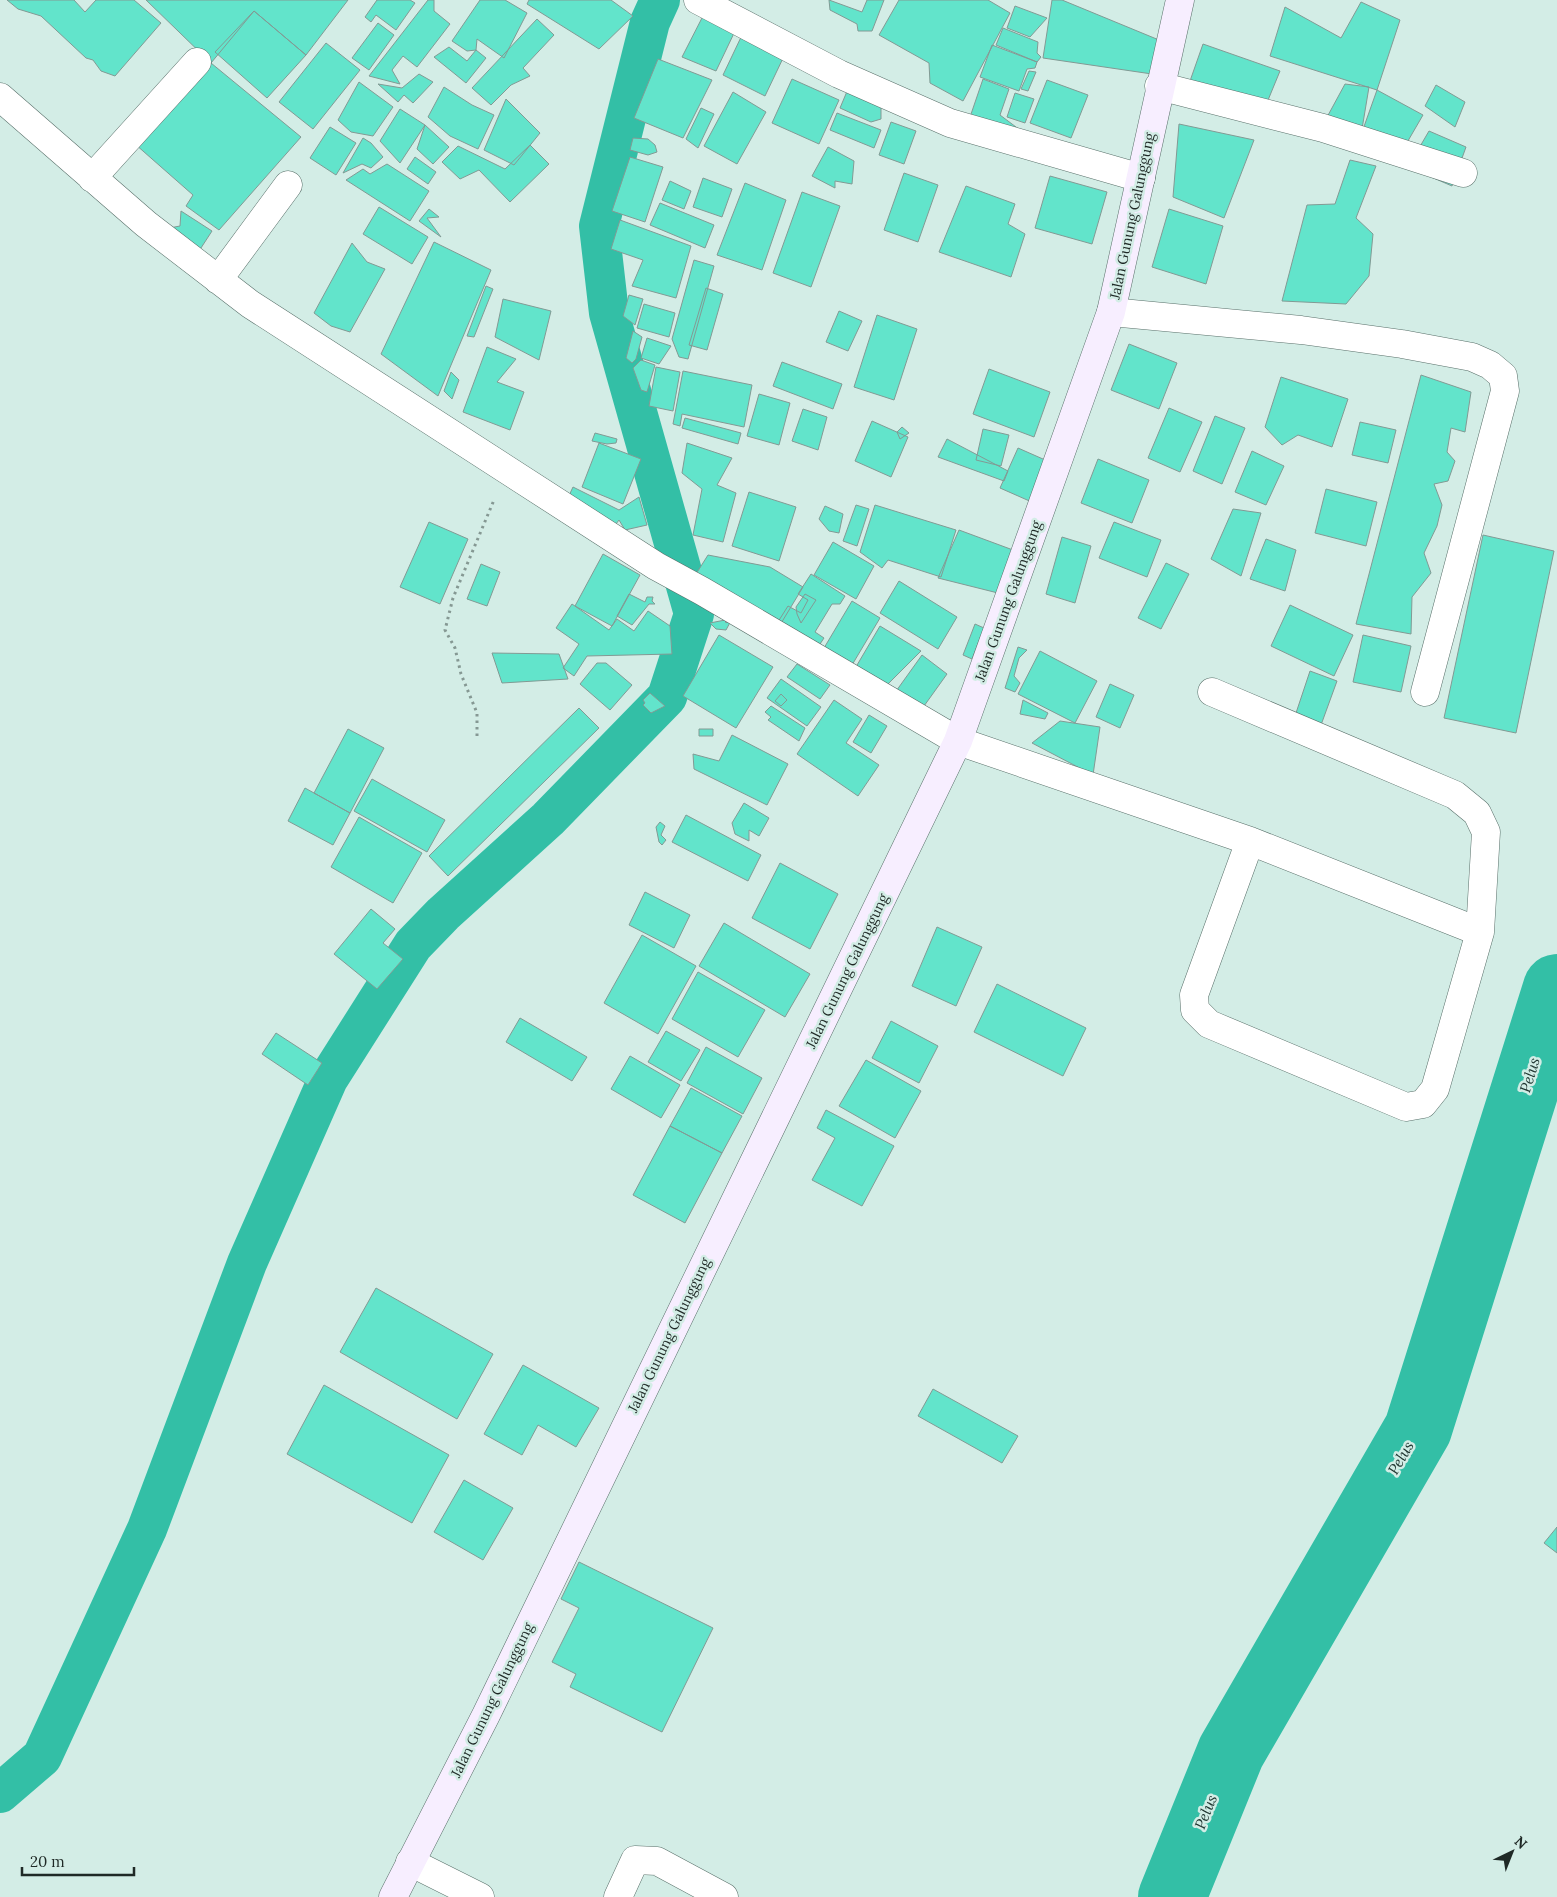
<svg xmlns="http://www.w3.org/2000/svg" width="1557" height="1897" font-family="Lora,serif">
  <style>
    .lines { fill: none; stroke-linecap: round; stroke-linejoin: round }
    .canal { stroke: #33bfa6; stroke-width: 40 }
    .river { stroke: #33bfa6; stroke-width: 68 }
    .building { fill: #62e4cb; stroke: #829a94 }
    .street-casing { stroke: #59706a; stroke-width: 29 }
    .secondary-casing { stroke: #59706a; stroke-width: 29 }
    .path { stroke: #859893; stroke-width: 3; stroke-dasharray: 2.5 4; stroke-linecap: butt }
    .street { stroke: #fff; stroke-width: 28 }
    .secondary { stroke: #f7eeff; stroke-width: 28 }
    .labels { text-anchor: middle; stroke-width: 5; stroke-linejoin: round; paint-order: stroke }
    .street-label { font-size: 14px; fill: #1f2926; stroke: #d3ede6 }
    .water-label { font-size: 15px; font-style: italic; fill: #203631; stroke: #d3ede6 }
  </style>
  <rect width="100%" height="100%" fill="#d3ede6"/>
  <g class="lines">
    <path class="canal" d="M 0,1793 L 42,1757 L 147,1529 L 247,1263 L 328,1079 L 413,945 L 443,914 L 548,819 L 667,697 L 694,614 L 609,313 L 599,226 L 650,22 L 660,0"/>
    <path class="river" d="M 1172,1897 L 1231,1752 L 1418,1429 L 1557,988"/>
  </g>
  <path class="building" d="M 7,0 L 74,0 L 85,12 L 96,0 L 134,0 L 161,23 L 115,76 L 101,71 L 93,60 L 86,58 L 41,16 L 18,9 Z
    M 146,0 L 348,0 L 306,55 L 254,11 L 211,63 Z
    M 377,0 L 410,0 L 415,3 L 396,30 L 376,15 L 371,22 L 365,17 Z
    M 428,0 L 434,0 L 434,11 L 450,24 L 417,67 L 403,56 L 392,70 L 400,84 L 369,76 Z
    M 480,0 L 505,0 L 527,13 L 504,58 L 477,39 L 476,50 L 467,51 L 452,41 Z
    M 529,0 L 611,0 L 633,16 L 599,49 L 527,4 Z
    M 829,0 L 862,12 L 867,0 L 884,0 L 872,31 L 858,31 L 857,24 L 830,10 Z
    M 899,0 L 988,0 L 1010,13 L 963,101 L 930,83 L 929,63 L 879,35 Z
    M 1052,0 L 1062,0 L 1159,40 L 1152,74 L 1043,58 Z
    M 1361,2 L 1400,20 L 1377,90 L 1270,56 L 1285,7 L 1341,38 Z
    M 1015,6 L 1047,18 L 1030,37 L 1007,28 Z
    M 254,11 L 306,55 L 267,98 L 215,52 Z
    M 704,14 L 736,29 L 716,71 L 682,57 Z
    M 537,19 L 554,35 L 523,68 L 530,76 L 511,85 L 491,105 L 472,88 Z
    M 378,23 L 394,35 L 369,70 L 352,58 Z
    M 1003,28 L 1038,42 L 1037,53 L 1041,57 L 1037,62 L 996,45 Z
    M 743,33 L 785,54 L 765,96 L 723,75 Z
    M 326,43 L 360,70 L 313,129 L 279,102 Z
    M 1203,44 L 1280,71 L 1266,105 L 1190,81 Z
    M 992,45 L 1037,62 L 1035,68 L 1027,69 L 1019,91 L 980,77 Z
    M 449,47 L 467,61 L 476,50 L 486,58 L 466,83 L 434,57 Z
    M 658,59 L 712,80 L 683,138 L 634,118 Z
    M 211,63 L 301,137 L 219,230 L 186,206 L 193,195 L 135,144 Z
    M 1029,71 L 1036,72 L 1028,91 L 1021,89 Z
    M 419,74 L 433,82 L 413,103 L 404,95 L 398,102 L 378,84 L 402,88 Z
    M 792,79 L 839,100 L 819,144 L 772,123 Z
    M 983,79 L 1009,89 L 1000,115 L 1028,136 L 969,120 Z
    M 1047,80 L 1088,95 L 1071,138 L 1030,123 Z
    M 359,82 L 393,107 L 373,136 L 351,132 L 338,120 Z
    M 1345,84 L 1369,87 L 1361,135 L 1326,119 Z
    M 1436,85 L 1465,102 L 1455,127 L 1425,106 Z
    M 444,87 L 472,105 L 494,115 L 478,149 L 450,136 L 428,117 Z
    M 848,89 L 872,99 L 881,108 L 881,119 L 871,122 L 840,108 Z
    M 1377,90 L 1423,115 L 1405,146 L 1361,135 Z
    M 733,92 L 766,112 L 737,164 L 704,146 Z
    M 1015,93 L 1034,99 L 1025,123 L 1007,117 Z
    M 506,99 L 540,133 L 514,165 L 484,150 Z
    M 701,108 L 714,114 L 698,148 L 686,139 Z
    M 400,109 L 425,125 L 400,163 L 380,141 Z
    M 837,113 L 881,130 L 874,148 L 830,130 Z
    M 891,122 L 916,131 L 904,164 L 879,155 Z
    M 1179,124 L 1254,140 L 1224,218 L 1173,197 Z
    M 425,125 L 449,147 L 433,164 L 417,149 Z
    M 330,127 L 356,143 L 336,175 L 310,158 Z
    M 1429,131 L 1466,147 L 1452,186 L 1408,167 Z
    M 363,138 L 371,143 L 383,157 L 371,168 L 362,164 L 343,173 Z
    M 633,138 L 648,139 L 655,145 L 657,152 L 648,155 L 630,150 Z
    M 530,145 L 549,164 L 510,202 L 479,170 L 460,179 L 442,162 L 458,146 L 505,169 Z
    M 828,147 L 854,161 L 852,184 L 835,181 L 835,188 L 812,176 Z
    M 415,157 L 436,172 L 428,184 L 407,169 Z
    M 630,157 L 663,167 L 645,222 L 612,211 Z
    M 1350,160 L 1376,166 L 1356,218 L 1373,234 L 1369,276 L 1346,304 L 1282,301 L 1307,205 L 1335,204 Z
    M 387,164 L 429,191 L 410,221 L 346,180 L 363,169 L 370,174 Z
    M 904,173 L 938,185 L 918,242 L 884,230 Z
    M 1050,176 L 1107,192 L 1092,244 L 1035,228 Z
    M 703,178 L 732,189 L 722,217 L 693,207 Z
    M 670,181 L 691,191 L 684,209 L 662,200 Z
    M 745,183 L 786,200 L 762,270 L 717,255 Z
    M 966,186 L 1015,204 L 1008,224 L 1025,234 L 1011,277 L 939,252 Z
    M 802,192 L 840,206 L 811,287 L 773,273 Z
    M 660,203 L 714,225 L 705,248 L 650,225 Z
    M 379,207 L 428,237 L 412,264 L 363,234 Z
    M 429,209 L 439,217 L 427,218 L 441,237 L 419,221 Z
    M 1169,209 L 1223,226 L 1206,284 L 1152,267 Z
    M 181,211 L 212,231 L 199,251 L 164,229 L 180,226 Z
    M 620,220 L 691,246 L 676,298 L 632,286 L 643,260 L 611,249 Z
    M 434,242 L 491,270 L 438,396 L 381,354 Z
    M 352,243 L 367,262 L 385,269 L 350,332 L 331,326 L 314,313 Z
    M 694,260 L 714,266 L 688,359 L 679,357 L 672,339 Z
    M 486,286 L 493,289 L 474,337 L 467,336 Z
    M 706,288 L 723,294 L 707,350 L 689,345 Z
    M 629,295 L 643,299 L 635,325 L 623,316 Z
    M 503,299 L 551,311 L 539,360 L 495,337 Z
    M 644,304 L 675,313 L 669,337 L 637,328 Z
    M 839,311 L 862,321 L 848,351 L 826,342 Z
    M 877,315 L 917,329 L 894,400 L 854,387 Z
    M 633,331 L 642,337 L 636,359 L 632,363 L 626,358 Z
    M 647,338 L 671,346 L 659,364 L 641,358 Z
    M 1129,344 L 1177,363 L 1159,409 L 1111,390 Z
    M 487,347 L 516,359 L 497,382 L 524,392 L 510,430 L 463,412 Z
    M 641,360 L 655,365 L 647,392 L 641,390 L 633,368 Z
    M 782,362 L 842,384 L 833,409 L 773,386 Z
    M 656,367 L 680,372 L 673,411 L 649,406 Z
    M 989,369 L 1050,392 L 1034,437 L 973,414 Z
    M 683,371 L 752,385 L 744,427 L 682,414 L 680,426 L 673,424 Z
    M 451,372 L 459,380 L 452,399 L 444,391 Z
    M 1421,375 L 1471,392 L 1465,432 L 1451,428 L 1447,452 L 1455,461 L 1448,481 L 1434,484 L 1442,505 L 1437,526 L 1424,553 L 1431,573 L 1412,597 L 1411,634 L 1356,624 Z
    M 1281,377 L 1348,399 L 1332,447 L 1298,435 L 1282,445 L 1265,427 Z
    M 759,394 L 790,403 L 779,445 L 747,436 Z
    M 1169,408 L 1202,422 L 1180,472 L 1148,458 Z
    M 803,409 L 827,417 L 818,450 L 792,441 Z
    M 1215,416 L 1245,428 L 1222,484 L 1193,471 Z
    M 685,418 L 741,433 L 738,444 L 682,428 Z
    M 872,421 L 908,437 L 891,477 L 855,461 Z
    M 1360,422 L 1396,430 L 1388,463 L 1352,455 Z
    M 902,427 L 909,433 L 900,439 L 897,432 Z
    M 983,429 L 1009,435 L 1001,466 L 976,460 Z
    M 595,433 L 617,439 L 616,443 L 607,444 L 592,441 Z
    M 947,439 L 1008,471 L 1004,481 L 938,457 Z
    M 599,443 L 641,459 L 623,504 L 582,487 Z
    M 687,443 L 732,458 L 717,485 L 736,493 L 723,542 L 693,535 L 702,489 L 682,473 Z
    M 1018,448 L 1052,463 L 1034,503 L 1000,488 Z
    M 1252,451 L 1284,466 L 1266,505 L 1235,492 Z
    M 1098,459 L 1149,480 L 1132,523 L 1081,503 Z
    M 573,487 L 619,510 L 639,497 L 647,525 L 625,530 L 619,520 L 616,524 L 567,500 Z
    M 1326,489 L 1377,502 L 1366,546 L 1315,533 Z
    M 749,492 L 796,507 L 779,561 L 732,546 Z
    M 856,505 L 869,509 L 857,546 L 843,541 Z
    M 875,505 L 956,530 L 941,577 L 888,560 L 882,568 L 860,552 Z
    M 825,506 L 843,514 L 839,533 L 829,531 L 819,519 Z
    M 1233,509 L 1261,513 L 1241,576 L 1211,559 Z
    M 429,522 L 468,539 L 440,604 L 400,587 Z
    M 1114,522 L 1161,540 L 1147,577 L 1099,558 Z
    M 959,530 L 1013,550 L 998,593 L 938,578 Z
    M 1483,535 L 1554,551 L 1516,733 L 1444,718 Z
    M 1062,537 L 1091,546 L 1075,603 L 1046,594 Z
    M 1266,539 L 1296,550 L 1285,591 L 1250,579 Z
    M 833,542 L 874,566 L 856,599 L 814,575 Z
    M 603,554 L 640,575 L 612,626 L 575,606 Z
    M 708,555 L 770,567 L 803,587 L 780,625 L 696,574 Z
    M 1166,563 L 1189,574 L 1161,629 L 1138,618 Z
    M 481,564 L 500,572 L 487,606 L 467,599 Z
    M 811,574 L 845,596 L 840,604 L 832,604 L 815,632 L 824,638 L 816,650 L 776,625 L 788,606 L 801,613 L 808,600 L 798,594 Z
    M 899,581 L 957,617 L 938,649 L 880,613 Z
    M 629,594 L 645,602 L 647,597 L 653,597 L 652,601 L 655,604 L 649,604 L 632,625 L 617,616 Z
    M 805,594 L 816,600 L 801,623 L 797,614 L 796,607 Z
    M 852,601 L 880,618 L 852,665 L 824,648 Z
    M 572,604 L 609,630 L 617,619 L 634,631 L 648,611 L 670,626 L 672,654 L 587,656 L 574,676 L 563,668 L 579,644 L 556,628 Z
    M 1290,605 L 1353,635 L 1334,676 L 1271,646 Z
    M 733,617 L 726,630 L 716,629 L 710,623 L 725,620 L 726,623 Z
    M 975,624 L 984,628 L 972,659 L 963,655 Z
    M 880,626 L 921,651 L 879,693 L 850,677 Z
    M 719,635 L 773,667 L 736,728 L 683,696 Z
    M 1363,635 L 1411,646 L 1401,692 L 1353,682 Z
    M 1018,647 L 1027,650 L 1019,658 L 1014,676 L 1020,683 L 1015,692 L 1005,688 Z
    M 1040,651 L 1097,681 L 1075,723 L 1018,694 Z
    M 492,653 L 559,654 L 568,679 L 502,683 Z
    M 922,655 L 947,674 L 919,713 L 894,694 Z
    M 597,663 L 606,663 L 632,685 L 610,710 L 580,684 Z
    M 797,664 L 830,685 L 820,699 L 787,677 Z
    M 1310,671 L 1337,681 L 1321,725 L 1295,716 Z
    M 781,679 L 821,707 L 807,726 L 767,698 Z
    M 1110,684 L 1134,695 L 1120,728 L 1096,717 Z
    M 650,693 L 665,706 L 651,713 L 643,705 L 645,703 L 643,700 Z
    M 781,694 L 787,700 L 781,706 L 775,701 Z
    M 834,700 L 862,719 L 846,743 L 879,765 L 858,796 L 797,754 Z
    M 1023,700 L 1048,713 L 1045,719 L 1020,714 Z
    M 771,706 L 805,728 L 799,741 L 768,720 L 771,717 L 765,712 Z
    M 579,708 L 599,728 L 448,876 L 429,856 Z
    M 869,715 L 887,726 L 871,753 L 853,742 Z
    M 1060,721 L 1100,727 L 1093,775 L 1032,743 Z
    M 348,729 L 384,748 L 350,813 L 314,793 Z
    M 699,729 L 713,729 L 713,736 L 699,736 Z
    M 732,735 L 788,764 L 767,805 L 694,769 L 693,754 L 719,761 Z
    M 372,779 L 445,820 L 427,852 L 354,811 Z
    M 305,788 L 350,813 L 333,845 L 288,821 Z
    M 744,803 L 769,818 L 759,836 L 749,830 L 749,841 L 735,834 L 732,823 Z
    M 686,815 L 761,855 L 748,881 L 672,842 Z
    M 359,817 L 422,853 L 393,903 L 331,867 Z
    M 660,822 L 665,826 L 661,835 L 666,840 L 662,845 L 659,842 L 656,827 Z
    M 780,863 L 838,894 L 810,949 L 752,918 Z
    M 645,892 L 690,915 L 674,948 L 629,925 Z
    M 371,909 L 395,929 L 383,943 L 403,959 L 377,989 L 334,954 Z
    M 724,923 L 810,974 L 785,1017 L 699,966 Z
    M 937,927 L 982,947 L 956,1006 L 912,986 Z
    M 642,935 L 696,966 L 658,1034 L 604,1003 Z
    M 698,972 L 765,1010 L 738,1057 L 672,1019 Z
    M 997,984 L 1086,1028 L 1063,1076 L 974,1032 Z
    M 520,1018 L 587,1057 L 572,1081 L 506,1042 Z
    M 891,1021 L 938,1046 L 919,1083 L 872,1058 Z
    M 666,1031 L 700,1050 L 681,1081 L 648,1062 Z
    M 276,1033 L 322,1063 L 308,1085 L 262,1054 Z
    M 706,1047 L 762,1078 L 743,1114 L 687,1083 Z
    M 630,1056 L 680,1085 L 661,1118 L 611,1089 Z
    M 866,1060 L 921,1091 L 895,1138 L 839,1106 Z
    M 691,1088 L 742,1116 L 722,1153 L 670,1126 Z
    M 826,1110 L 894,1146 L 862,1206 L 812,1180 L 835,1138 L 817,1128 Z
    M 670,1126 L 722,1153 L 685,1223 L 633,1195 Z
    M 376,1288 L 493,1354 L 457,1419 L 340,1352 Z
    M 523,1365 L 599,1408 L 576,1447 L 538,1425 L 522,1455 L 484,1434 Z
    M 324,1385 L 449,1455 L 412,1523 L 287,1454 Z
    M 933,1389 L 1018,1436 L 1002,1463 L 918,1416 Z
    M 464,1480 L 513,1508 L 483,1560 L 434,1532 Z
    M 1557,1527 L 1557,1553 L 1544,1543 Z
    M 579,1562 L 713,1628 L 662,1732 L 570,1687 L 576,1674 L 552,1662 L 579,1608 L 561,1599 Z"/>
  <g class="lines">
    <defs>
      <path id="street" d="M 698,0 L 839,74 L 950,123 L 1141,178
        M 1159,86 L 1323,128 L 1463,173
        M 0,97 L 146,224 L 250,304 L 656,566 L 702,591 L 958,741 L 1250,841 L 1480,932
        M 92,178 L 197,62
        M 218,280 L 288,185
        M 1111,312 L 1301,330 L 1402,344 L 1472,357 L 1490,365 L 1503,376 L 1505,391 L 1425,692
        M 1212,692 L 1455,795 L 1477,813 L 1486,832 L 1480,932 L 1435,1089 L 1423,1104 L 1406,1107 L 1209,1024 L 1195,1010 L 1194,995 L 1250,841
        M 410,1862 L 480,1897
        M 618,1897 L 635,1860 L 657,1861 L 724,1897"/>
      <path id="secondary" d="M 393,1897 L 486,1715 L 958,741 L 1111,312 L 1180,0"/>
    </defs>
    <use href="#street" class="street-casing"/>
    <use href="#secondary" class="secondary-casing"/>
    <path class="path" d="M 477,736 L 477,713 L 461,674 L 455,648 L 445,630 L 453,598 L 494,500"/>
    <use href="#street" class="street"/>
    <use href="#secondary" class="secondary"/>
  </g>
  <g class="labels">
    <g class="street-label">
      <text transform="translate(1132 216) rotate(-78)" y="5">Jalan Gunung Galunggung</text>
      <text transform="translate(1008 601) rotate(-70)" y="5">Jalan Gunung Galunggung</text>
      <text transform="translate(847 971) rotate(-64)" y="5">Jalan Gunung Galunggung</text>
      <text transform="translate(669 1335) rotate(-64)" y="5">Jalan Gunung Galunggung</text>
      <text transform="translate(492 1700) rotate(-64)" y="5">Jalan Gunung Galunggung</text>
    </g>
    <g class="water-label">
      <text transform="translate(1530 1075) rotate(-73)" y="5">Pelus</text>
      <text transform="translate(1401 1458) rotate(-60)" y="5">Pelus</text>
      <text transform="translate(1206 1812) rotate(-68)" y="5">Pelus</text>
    </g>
  </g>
  <g transform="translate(1512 1852) rotate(43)" stroke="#d3ede6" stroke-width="4" paint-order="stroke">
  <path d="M0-4L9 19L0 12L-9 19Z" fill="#1f2926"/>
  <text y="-8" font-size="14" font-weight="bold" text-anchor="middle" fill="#1f2926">N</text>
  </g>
  <path d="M22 1867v8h112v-8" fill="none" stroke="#1f2926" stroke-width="2.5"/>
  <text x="30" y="1867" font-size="15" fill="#1f2926" stroke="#d3ede6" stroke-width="4" paint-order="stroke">20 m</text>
</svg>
